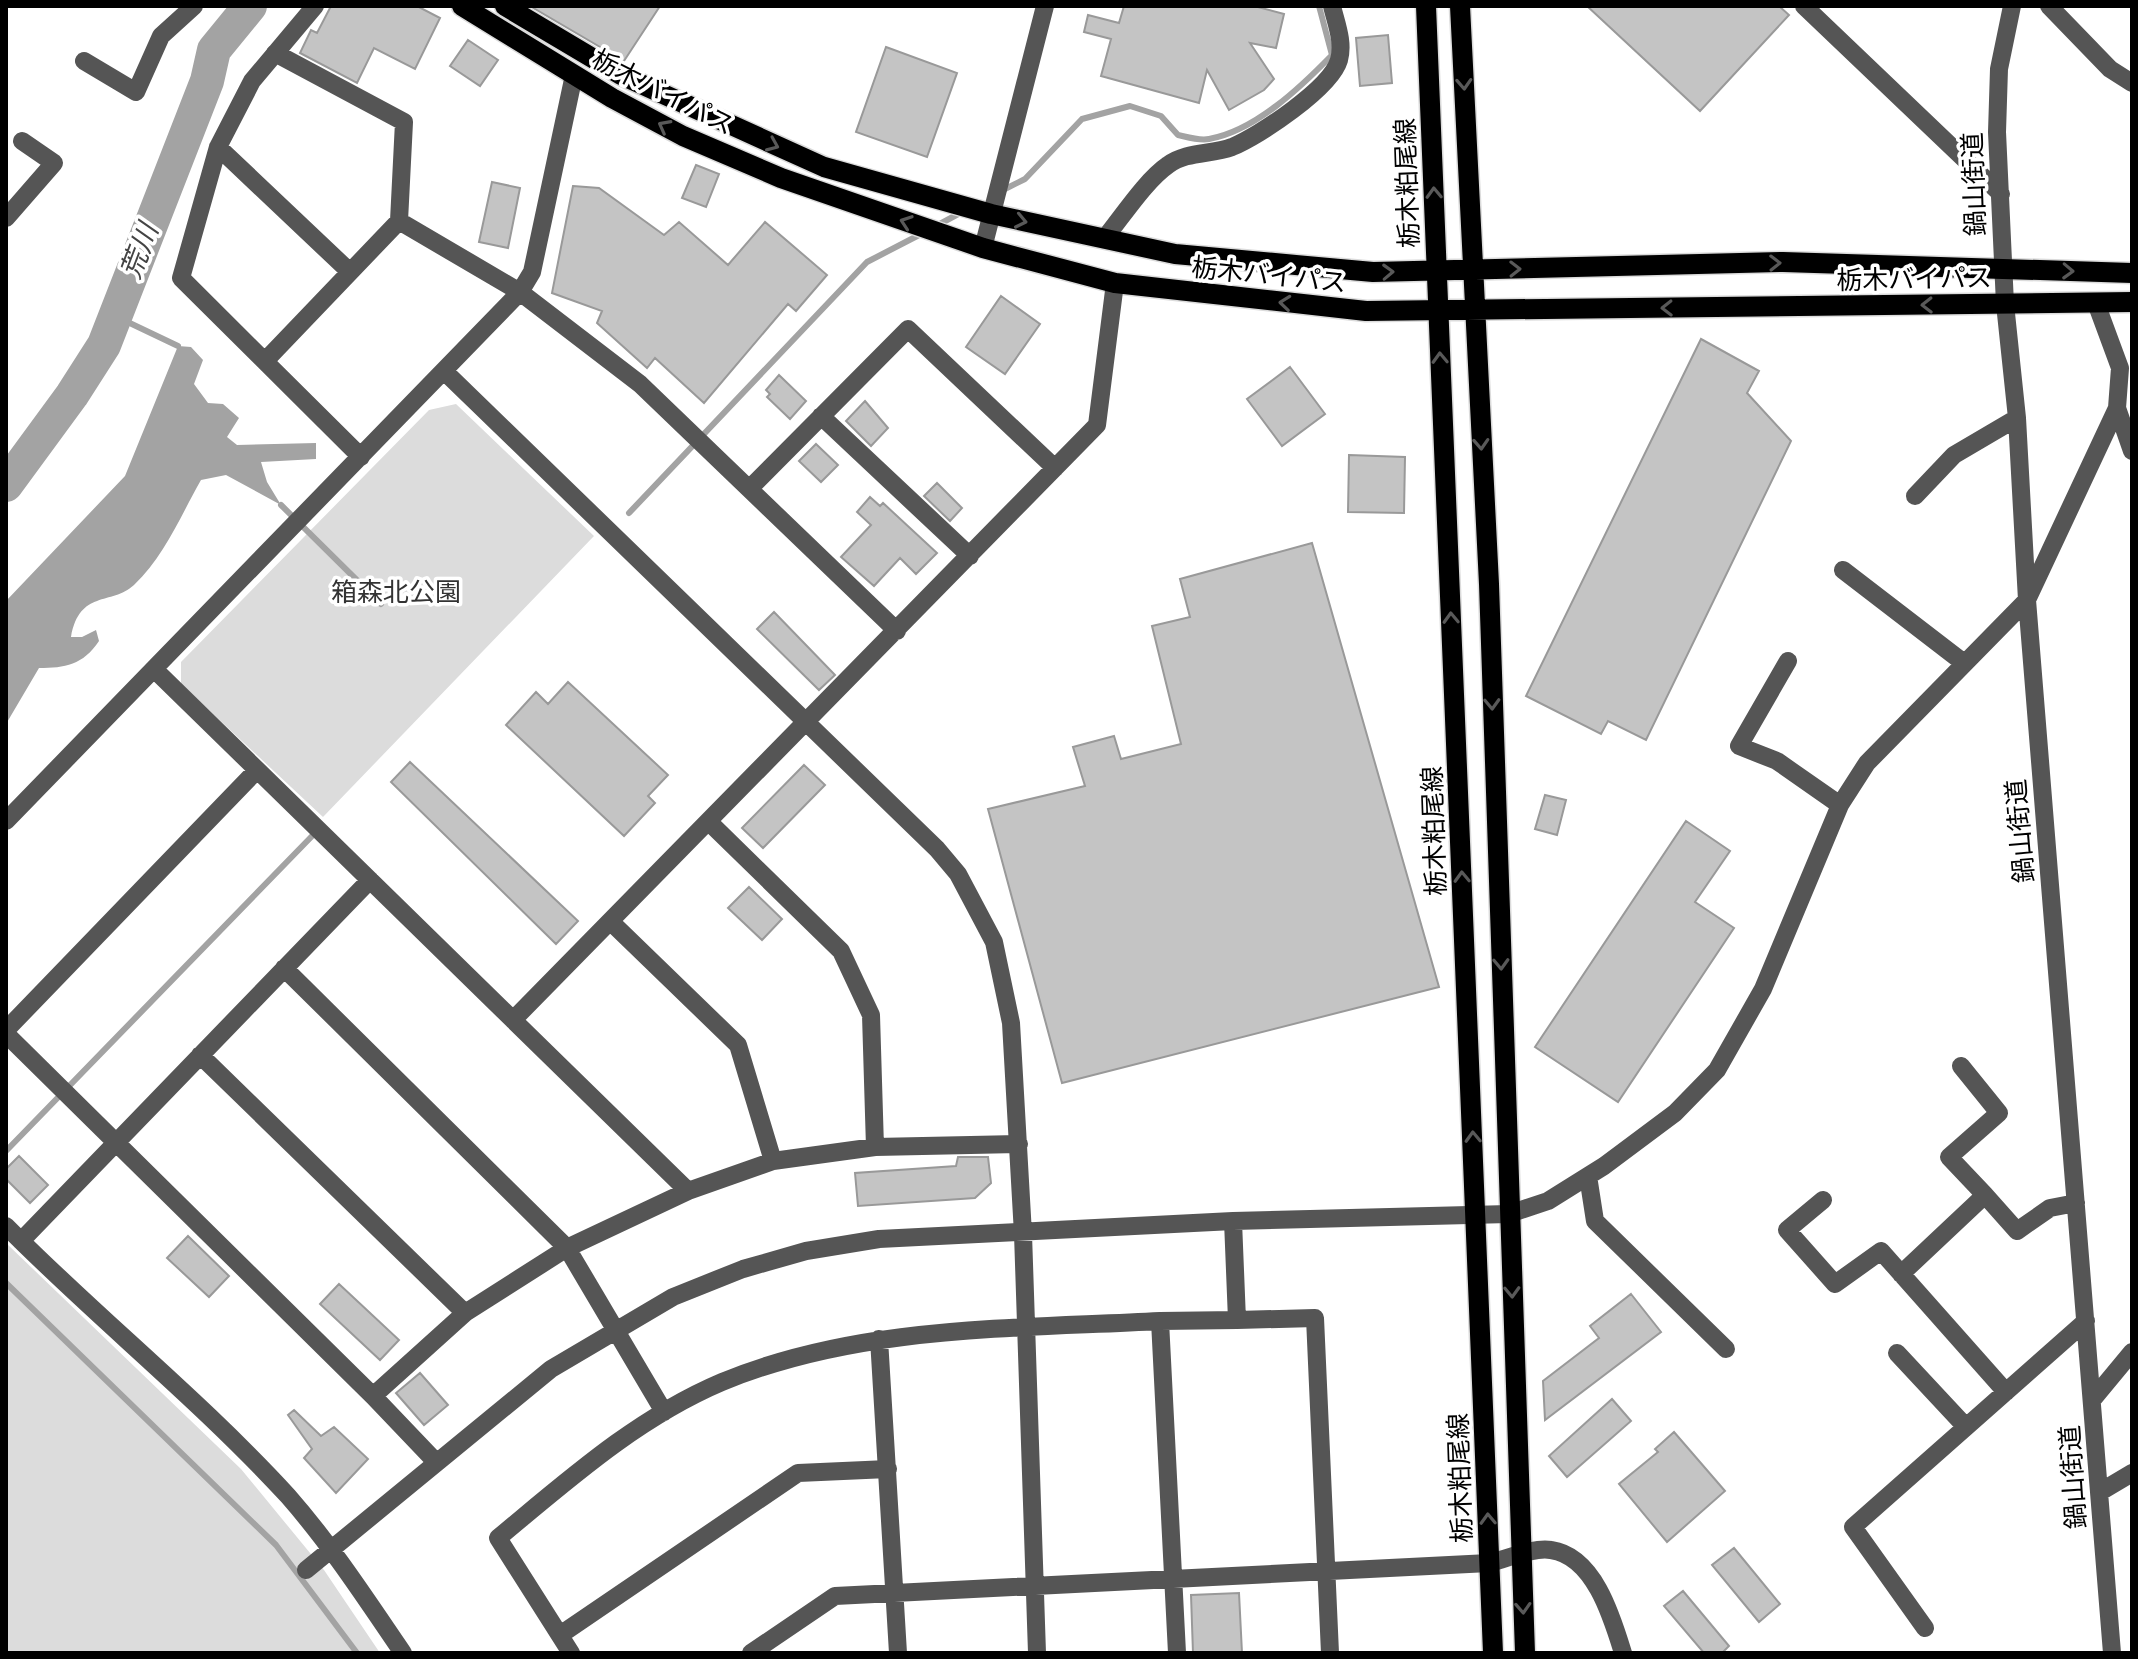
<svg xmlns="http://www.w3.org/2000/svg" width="2138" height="1659" font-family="Roboto,'Noto Sans JP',sans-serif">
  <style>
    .green { fill: #dcdcdc }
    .water { fill: #a3a3a3 }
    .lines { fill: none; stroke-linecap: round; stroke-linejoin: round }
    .stream { stroke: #a3a3a3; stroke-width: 6 }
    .river { stroke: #a3a3a3; stroke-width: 34 }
    .building { fill: #c4c4c4; stroke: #999; stroke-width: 2 }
    .major-casing { stroke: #dbdbdb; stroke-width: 23 }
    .minor { stroke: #555; stroke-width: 18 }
    .major { stroke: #000; stroke-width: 20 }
    .oneway { stroke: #595959 }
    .labels { text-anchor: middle; stroke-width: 7; stroke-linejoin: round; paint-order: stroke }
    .street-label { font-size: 26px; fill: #000; stroke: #fff }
    .park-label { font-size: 26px; fill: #333; stroke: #fff }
    .water-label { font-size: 28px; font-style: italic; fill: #444; stroke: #fff }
  </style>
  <rect width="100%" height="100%" fill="#fff"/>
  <path class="green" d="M 456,404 L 594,536 L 323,817 L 181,684 L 181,662 L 429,410 Z
    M 6,1243 L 241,1469 L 324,1570 L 380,1653 L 6,1653 Z"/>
  <path class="water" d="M 178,346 L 191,347 L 203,360 L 194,384 L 208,403 L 223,404 L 239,418 L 227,437 L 237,445 L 316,443 L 316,459 L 261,462 L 267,482 L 281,505 L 226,475 L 201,480 C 181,515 164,557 134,585 C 111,606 80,589 71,637 L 82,637 L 96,630 L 99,641 C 83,665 65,668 39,668 L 6,724 L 6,601 L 125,476 Z"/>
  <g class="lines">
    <path class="stream" d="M 1003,190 L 1025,179 L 1082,119 L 1130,106 L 1161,116 L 1178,135 C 1187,137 1199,141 1209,139 C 1255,131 1301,87 1332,55 L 1319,6
      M 936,226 L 962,212
      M 115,316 L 178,346
      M 281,505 L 381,604
      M 629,513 L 867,262 L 923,233
      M 6,1151 L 315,833
      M 6,1283 L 276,1545 L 357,1653"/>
    <path class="river" d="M 6,485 L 72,395 L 104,345 L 207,81 L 214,50 L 250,6"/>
  </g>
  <path class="building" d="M 331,6 L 417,6 L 440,18 L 415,69 L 374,48 L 357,83 L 300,53 L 311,30 L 317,33 Z
    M 530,6 L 660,6 L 624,61 Z
    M 1124,6 L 1254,6 L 1284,14 L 1276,48 L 1250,43 L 1274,79 L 1264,90 L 1229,110 L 1207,70 L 1199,103 L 1101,76 L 1111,39 L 1084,32 L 1088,15 L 1119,23 Z
    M 1587,6 L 1779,6 L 1789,15 L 1700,111 Z
    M 1388,35 L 1392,83 L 1360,86 L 1356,38 Z
    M 468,40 L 498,60 L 480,86 L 450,66 Z
    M 886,47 L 957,73 L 927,157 L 856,132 Z
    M 696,165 L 719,174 L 706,207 L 682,198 Z
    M 492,182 L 520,188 L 508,248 L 479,242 Z
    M 573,186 L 599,188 L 664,235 L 679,222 L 728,265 L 765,222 L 827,275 L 796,311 L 788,304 L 704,403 L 655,358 L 647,368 L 597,323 L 602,311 L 552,293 Z
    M 1001,296 L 1040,324 L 1005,374 L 966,347 Z
    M 1701,339 L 1759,371 L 1747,393 L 1791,441 L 1646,740 L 1608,721 L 1601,734 L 1526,696 Z
    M 1290,367 L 1325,414 L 1282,446 L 1247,399 Z
    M 779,375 L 806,401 L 790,419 L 767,397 L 770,394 L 766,390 Z
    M 865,401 L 888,428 L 871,446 L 846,421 Z
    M 816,444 L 838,465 L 821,482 L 799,461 Z
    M 1349,455 L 1405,457 L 1404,513 L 1348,512 Z
    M 937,483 L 962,508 L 950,521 L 924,496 Z
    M 870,497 L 880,506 L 883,503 L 937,553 L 916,574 L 900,558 L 874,586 L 841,557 L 871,525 L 857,512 Z
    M 1312,543 L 1439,987 L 1062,1083 L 988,809 L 1085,786 L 1073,747 L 1114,736 L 1121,759 L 1181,744 L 1152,626 L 1190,617 L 1180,579 Z
    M 774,612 L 835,675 L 819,690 L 757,629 Z
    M 568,682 L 668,775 L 648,796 L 655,803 L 624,836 L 506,725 L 536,692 L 548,704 Z
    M 410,762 L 578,921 L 556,944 L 391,782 Z
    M 804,765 L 825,785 L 763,848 L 742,828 Z
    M 1545,795 L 1566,800 L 1557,835 L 1535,829 Z
    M 1686,821 L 1730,851 L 1695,902 L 1734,928 L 1618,1102 L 1535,1047 Z
    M 749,887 L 782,919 L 762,940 L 728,908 Z
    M 19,1156 L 48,1185 L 30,1203 L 6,1179 L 6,1169 Z
    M 958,1157 L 988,1157 L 991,1183 L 975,1198 L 858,1206 L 855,1173 L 956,1166 Z
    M 188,1236 L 229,1276 L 209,1297 L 167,1258 Z
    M 339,1284 L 399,1340 L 380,1360 L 320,1304 Z
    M 1631,1294 L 1661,1332 L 1545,1420 L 1543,1381 L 1599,1338 L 1590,1326 Z
    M 420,1373 L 448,1405 L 424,1425 L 396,1393 Z
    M 1612,1399 L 1631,1421 L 1567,1477 L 1549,1456 Z
    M 294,1410 L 321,1436 L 334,1427 L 368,1459 L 336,1493 L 304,1458 L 312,1449 L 288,1415 Z
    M 1674,1432 L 1725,1491 L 1667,1542 L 1619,1484 L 1658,1452 L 1655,1449 Z
    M 1734,1548 L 1780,1604 L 1759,1622 L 1712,1565 Z
    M 1683,1591 L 1729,1646 L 1722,1653 L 1704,1653 L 1664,1606 Z
    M 1239,1593 L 1242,1653 L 1193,1653 L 1191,1595 Z"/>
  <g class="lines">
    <defs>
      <path id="major" d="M 462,6 L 612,98 L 683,136 L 781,178 L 983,248 L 1115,283 L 1366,311 L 2132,302
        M 505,6 L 621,75 L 824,167 L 991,214 L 1175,254 L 1373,272 L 1783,262 L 2132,273
        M 1426,6 L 1493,1653
        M 1460,6 L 1489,584 L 1525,1653"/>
    </defs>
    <use href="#major" class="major-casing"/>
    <path class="minor" d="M 315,6 L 252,81 L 218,147 L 181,278 L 361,457
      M 1804,6 L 2001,194
      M 2012,6 L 1999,69 L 1997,132 L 2005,304 L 2017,418 L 2027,600 L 2112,1653
      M 2049,6 L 2110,69 L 2132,83
      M 84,61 L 136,92 L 161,36 L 194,6
      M 218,147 L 350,272
      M 6,218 L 54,163 L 22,141
      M 399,221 L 520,292 L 640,384 L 897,631
      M 1104,239 C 1122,217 1146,180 1168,165 C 1187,151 1211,155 1232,147 C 1259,136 1331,88 1339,60 C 1344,42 1336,23 1332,6
      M 983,248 L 1045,6
      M 2096,303 L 2120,368 L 2117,408 L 2132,451
      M 265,361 L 399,221 L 404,122 L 275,53
      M 444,371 L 937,849 L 958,874 L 994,942 L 1011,1023 L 1023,1234 L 1037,1653
      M 821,416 L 970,556
      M 751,487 L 908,329 L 1055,468
      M 1915,496 L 1954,455 L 2017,418
      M 1843,570 L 1964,663
      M 1788,661 L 1739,746 L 1777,761 L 1840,805
      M 154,669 L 688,1191
      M 6,821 L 520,292 L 532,272 L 574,75
      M 710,823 L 841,951 L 871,1015 L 875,1147
      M 611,922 L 738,1045 L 773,1161
      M 284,968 L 567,1248 L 664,1412
      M 513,1020 L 1097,425 L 1115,283
      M 6,1030 L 257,770
      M 6,1034 L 373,1396 L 435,1461
      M 200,1055 L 465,1313
      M 1588,1176 L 1595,1221 L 1726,1349
      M 1985,1195 L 2017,1231 L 2050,1208 L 2076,1203
      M 1823,1200 L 1787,1230 L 1835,1284 L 1881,1251 L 2006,1392
      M 6,1226 C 97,1318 200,1400 288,1496 C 331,1545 366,1599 403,1653
      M 21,1241 L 370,880
      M 1901,1274 L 1985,1195 L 1949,1157 L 1999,1113 L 1961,1066
      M 1237,1320 L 1315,1318 L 1330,1653
      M 1160,1321 L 1237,1320 L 1233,1221
      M 879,1339 L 898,1653
      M 1897,1353 L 1966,1427
      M 373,1396 L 465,1313 L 567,1248 L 688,1191 L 773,1161 L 875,1147 L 1019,1144
      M 2093,1399 L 2132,1352
      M 2100,1492 L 2132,1473
      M 306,1570 L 551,1369 L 673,1297 L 743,1269 L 806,1251 L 879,1239 L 1233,1221 L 1509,1214 L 1548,1201 L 1604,1166 L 1675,1113 L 1717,1070 L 1763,989 L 1840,805 L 1867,763 L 2027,600 L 2117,408
      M 1925,1628 L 1853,1527 L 2086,1321
      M 560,1635 L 798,1473 L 888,1469
      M 571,1653 L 498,1538 C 568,1480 637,1418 722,1382 C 860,1325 1014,1329 1160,1321 L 1177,1653
      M 751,1653 L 835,1596 L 1489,1563 C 1507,1559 1533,1547 1551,1550 C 1594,1556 1612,1617 1623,1653"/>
    <use href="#major" class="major"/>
  </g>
  <defs><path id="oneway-chevron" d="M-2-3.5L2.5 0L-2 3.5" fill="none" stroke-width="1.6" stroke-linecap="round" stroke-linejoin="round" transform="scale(2)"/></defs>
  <g class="oneway">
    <use href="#oneway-chevron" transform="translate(1464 84) rotate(87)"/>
    <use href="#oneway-chevron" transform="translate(664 126) rotate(-152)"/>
    <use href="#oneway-chevron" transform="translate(773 145) rotate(23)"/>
    <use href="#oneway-chevron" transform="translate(1434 193) rotate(-92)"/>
    <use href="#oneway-chevron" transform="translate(1021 221) rotate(12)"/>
    <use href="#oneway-chevron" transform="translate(906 222) rotate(-161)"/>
    <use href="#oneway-chevron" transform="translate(1775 263) rotate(-1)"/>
    <use href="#oneway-chevron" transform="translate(1515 269) rotate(-1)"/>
    <use href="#oneway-chevron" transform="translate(2068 271) rotate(2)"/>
    <use href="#oneway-chevron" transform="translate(1388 272) rotate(-2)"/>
    <use href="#oneway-chevron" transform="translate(1285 303) rotate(-174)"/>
    <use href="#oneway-chevron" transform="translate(1927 305) rotate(179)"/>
    <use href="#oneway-chevron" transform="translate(1667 308) rotate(179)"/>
    <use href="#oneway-chevron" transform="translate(1440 358) rotate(-92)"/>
    <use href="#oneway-chevron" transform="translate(1481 444) rotate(87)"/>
    <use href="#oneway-chevron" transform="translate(1451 618) rotate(-92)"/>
    <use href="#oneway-chevron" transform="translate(1492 704) rotate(88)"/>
    <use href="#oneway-chevron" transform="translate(1462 877) rotate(-92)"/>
    <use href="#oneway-chevron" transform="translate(1501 964) rotate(88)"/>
    <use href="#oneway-chevron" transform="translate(1473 1137) rotate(-92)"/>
    <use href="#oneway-chevron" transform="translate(1512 1292) rotate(88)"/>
    <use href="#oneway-chevron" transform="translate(1488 1519) rotate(-92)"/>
    <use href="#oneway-chevron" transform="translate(1523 1608) rotate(87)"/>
  </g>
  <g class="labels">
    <g class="street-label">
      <text transform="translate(663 92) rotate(27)" y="9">栃木バイパス</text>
      <text transform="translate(1407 183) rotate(-92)" y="9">栃木粕尾線</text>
      <text transform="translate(1974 184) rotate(-92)" y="9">鍋山街道</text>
      <text transform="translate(1269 275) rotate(6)" y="9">栃木バイパス</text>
      <text transform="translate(1914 279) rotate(-1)" y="9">栃木バイパス</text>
      <text transform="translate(1434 831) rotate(-92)" y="9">栃木粕尾線</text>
      <text transform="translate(2020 831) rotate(-95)" y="9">鍋山街道</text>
      <text transform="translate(2073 1477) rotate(-94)" y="9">鍋山街道</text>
      <text transform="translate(1460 1478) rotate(-92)" y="9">栃木粕尾線</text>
    </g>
    <g class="park-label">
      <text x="396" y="601">箱森北公園</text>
    </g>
    <g class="water-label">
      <text transform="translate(139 251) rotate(-69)" y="10">荒川</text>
    </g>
  </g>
  <rect width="2138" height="1659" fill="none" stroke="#000000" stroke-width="16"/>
</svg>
